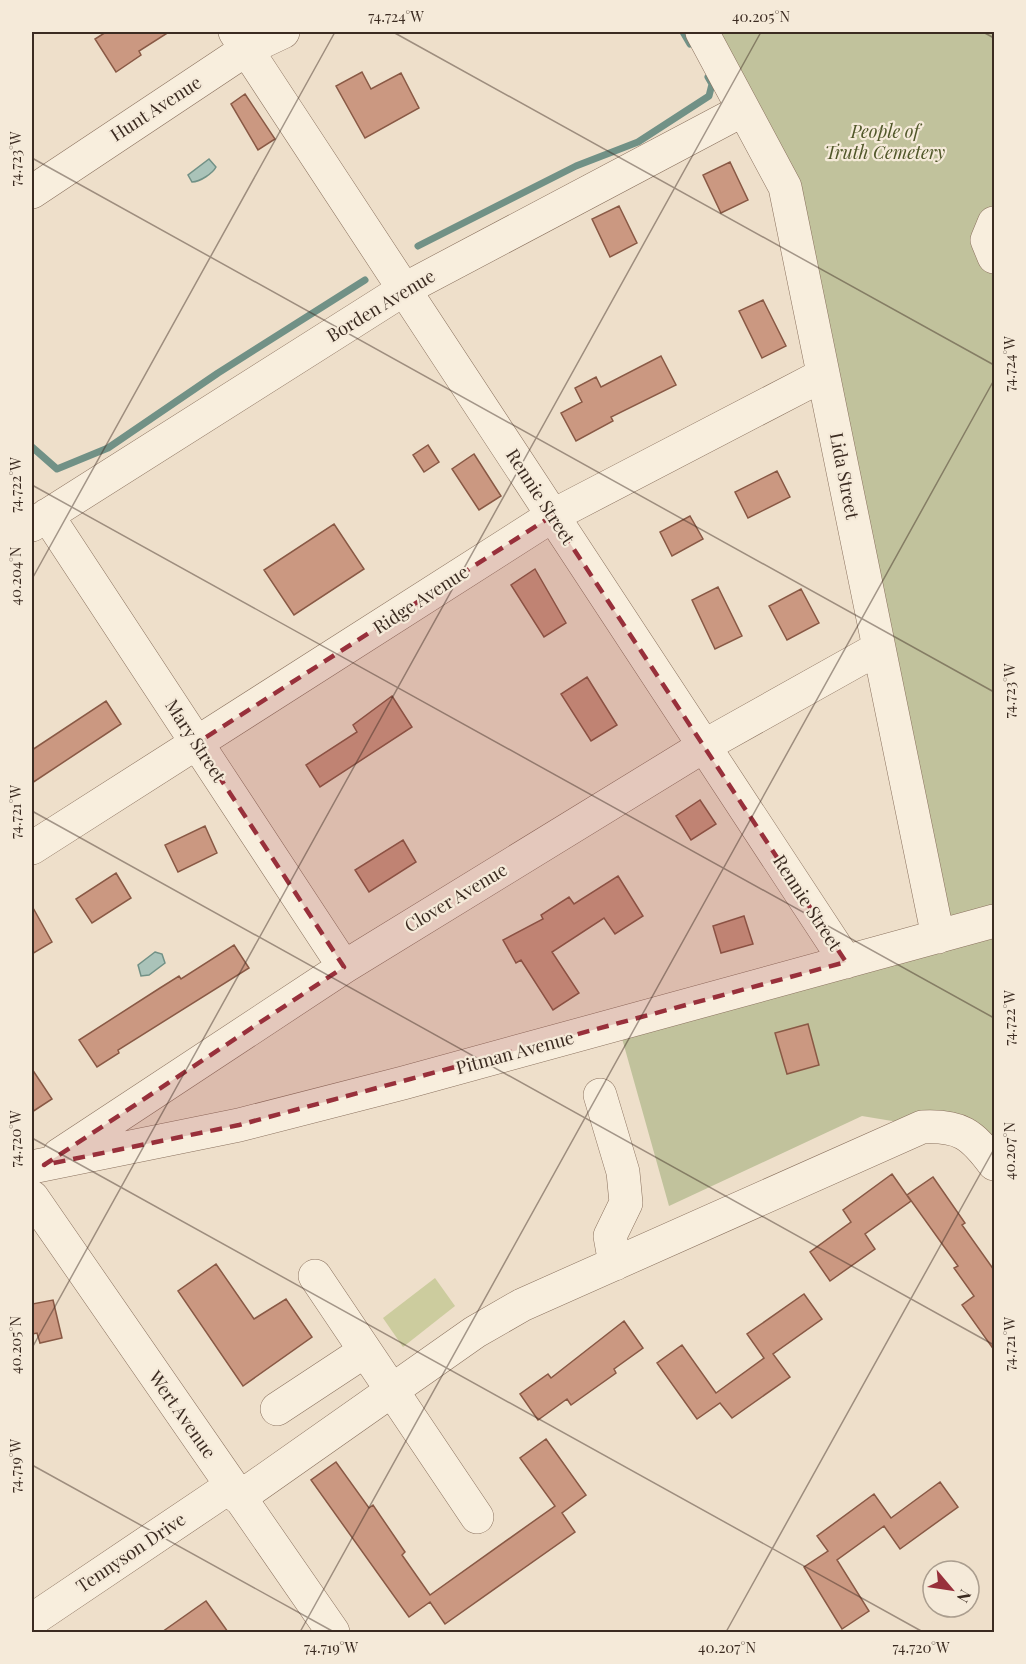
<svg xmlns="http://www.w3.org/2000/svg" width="1026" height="1664" font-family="'Playfair Display',serif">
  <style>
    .green { fill: #cccc9e }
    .cemetery { fill: #c1c29c }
    .water { fill: #aac3b9; stroke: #719186; stroke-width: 1.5 }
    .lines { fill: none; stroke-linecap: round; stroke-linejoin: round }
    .stream { stroke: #719186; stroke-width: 7 }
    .building { fill: #cb9881; stroke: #895945; stroke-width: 1.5 }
    .minor-casing { stroke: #8a715e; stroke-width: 34 }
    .minor { stroke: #f8eedd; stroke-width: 33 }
    .marked { fill: #98303b; fill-opacity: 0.2; stroke: #98303b; stroke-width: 4.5; stroke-dasharray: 12 8; stroke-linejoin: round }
    .ticks { fill: none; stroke: #3b2b21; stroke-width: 1.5; stroke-opacity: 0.45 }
    .labels { text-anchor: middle; stroke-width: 4.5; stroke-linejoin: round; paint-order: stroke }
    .street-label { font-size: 18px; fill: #3b2b21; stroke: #f5ead9 }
    .park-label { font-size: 18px; font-style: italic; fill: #505729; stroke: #f5ead9 }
    .neatline { fill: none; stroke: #3b2b21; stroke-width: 2 }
    .ticks-label { font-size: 15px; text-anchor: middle; fill: #3b2b21 }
  </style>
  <rect width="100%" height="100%" fill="#eedfca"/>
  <path class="green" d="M 435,1278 L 455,1306 L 403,1347 L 383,1318 Z"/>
  <path class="cemetery" d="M 701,32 L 994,32 L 994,1138 L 862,1116 L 669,1206 L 616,1017 L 933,922 L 794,204 Z"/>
  <path class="water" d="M 209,159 L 216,167 C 213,173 200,182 192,182 L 188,175 Z
    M 155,952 L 162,954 L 165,963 L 149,975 L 141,976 L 138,965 Z"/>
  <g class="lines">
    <path class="stream" d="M 683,32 L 690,44
      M 418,246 L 576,166 L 638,142 L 709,96 L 712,84 L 708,77
      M 32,447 L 57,469 L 108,448 L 218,373 L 365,280"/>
  </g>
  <path class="building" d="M 106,32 L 169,32 L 139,51 L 141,55 L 116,72 L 95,39 Z
    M 362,72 L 371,89 L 401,73 L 419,108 L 365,138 L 336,86 Z
    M 245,94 L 275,139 L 258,150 L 231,104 Z
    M 730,162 L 748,200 L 721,213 L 703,175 Z
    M 619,206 L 637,243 L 610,257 L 592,219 Z
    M 763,300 L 786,346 L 762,358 L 739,311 Z
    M 661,356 L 676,385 L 611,417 L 613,421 L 576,441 L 561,413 L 582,402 L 575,388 L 596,377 L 601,387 Z
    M 428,445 L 439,462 L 424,472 L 413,455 Z
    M 474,454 L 501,496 L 479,510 L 452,469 Z
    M 777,471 L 790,497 L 748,518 L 735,492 Z
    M 690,516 L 703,539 L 672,556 L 660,532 Z
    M 334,524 L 364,569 L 294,615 L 264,570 Z
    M 535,569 L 566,623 L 544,637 L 511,585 Z
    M 718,587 L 742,636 L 715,649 L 692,600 Z
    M 801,589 L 819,623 L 787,640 L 769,606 Z
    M 587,677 L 617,725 L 591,741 L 561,694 Z
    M 392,696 L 412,727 L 320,787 L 306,765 L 357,732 L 353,725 Z
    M 106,701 L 121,724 L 32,783 L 32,750 Z
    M 700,800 L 716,824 L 691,840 L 676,816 Z
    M 205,826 L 217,853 L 178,872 L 165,845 Z
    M 403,840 L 416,862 L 369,892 L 355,870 Z
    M 116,873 L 131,898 L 92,923 L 76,899 Z
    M 618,876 L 643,916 L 615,934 L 604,918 L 552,952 L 579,993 L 553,1010 L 521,960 L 516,963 L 503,940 L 543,919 L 541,915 L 569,897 L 574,904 Z
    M 32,906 L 52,942 L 32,954 Z
    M 744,916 L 753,944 L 721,953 L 713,926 Z
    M 234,945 L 249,968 L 118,1050 L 119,1053 L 97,1067 L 79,1040 L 160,988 L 179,976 L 181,979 Z
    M 808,1024 L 819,1065 L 787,1074 L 775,1033 Z
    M 32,1069 L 52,1099 L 32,1112 Z
    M 892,1174 L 911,1201 L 865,1234 L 875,1249 L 830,1281 L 810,1252 L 851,1222 L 843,1210 Z
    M 933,1177 L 965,1223 L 962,1225 L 994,1270 L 994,1350 L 962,1305 L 974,1296 L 954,1268 L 958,1266 L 907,1195 Z
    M 216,1264 L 254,1319 L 286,1299 L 312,1337 L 243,1386 L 178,1291 Z
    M 804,1294 L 822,1319 L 773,1354 L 790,1377 L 732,1418 L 720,1403 L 697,1419 L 657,1363 L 682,1345 L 716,1393 L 764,1358 L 747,1334 Z
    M 53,1300 L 62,1338 L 40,1343 L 37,1333 L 32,1334 L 32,1304 Z
    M 624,1321 L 643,1348 L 614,1369 L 616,1373 L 571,1405 L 567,1399 L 538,1420 L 520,1394 L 548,1374 L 551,1378 Z
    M 546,1439 L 586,1495 L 562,1513 L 575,1532 L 445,1624 L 430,1602 L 409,1617 L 311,1480 L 336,1462 L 369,1508 L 373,1505 L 405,1552 L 402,1555 L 430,1595 L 555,1506 L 520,1458 Z
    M 940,1482 L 958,1507 L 900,1549 L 884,1526 L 837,1560 L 869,1611 L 842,1629 L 804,1567 L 828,1551 L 817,1536 L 874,1494 L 891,1518 Z
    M 206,1601 L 228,1632 L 162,1632 Z"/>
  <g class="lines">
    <defs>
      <path id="minor" d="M 235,32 L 846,962
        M 702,32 L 785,187 L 938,937
        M 32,192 L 247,49 L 283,32
        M 994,223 L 987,240 L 994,257
        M 47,515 L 344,967
        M 32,525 L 403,290 L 743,110
        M 32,848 L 552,516 L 823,375
        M 600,1095 L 623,1172 L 626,1203 L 610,1236 L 615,1264
        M 59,1155 L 344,967 L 704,746 L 879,648
        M 32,1167 L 239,1125 L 403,1083 L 994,921
        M 32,1197 L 333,1632
        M 315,1276 L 477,1517
        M 277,1409 L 365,1351
        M 239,1498 L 475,1332 L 522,1305 L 922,1127 C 960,1125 972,1134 994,1164
        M 32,1620 L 231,1486"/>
    </defs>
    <use href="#minor" class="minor-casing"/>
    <use href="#minor" class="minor"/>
  </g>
  <path class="marked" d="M 552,516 L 846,962 L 239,1125 L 44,1165 L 344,967 L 197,743 Z"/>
  <path class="ticks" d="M 393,32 L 994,365M 983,32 L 994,38M 32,158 L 994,692M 32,485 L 994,1018M 32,579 L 335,32M 32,811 L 994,1345M 32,1138 L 923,1632M 32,1348 L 761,32M 32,1465 L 334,1632M 300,1632 L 994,380M 726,1632 L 994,1149"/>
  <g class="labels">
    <g class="street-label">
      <text transform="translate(156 109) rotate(-33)" y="6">Hunt Avenue</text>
      <text transform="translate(381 306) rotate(-31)" y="6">Borden Avenue</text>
      <text transform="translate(844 476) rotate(79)" y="6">Lida Street</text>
      <text transform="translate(540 497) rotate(57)" y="6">Rennie Street</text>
      <text transform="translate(421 600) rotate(-33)" y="6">Ridge Avenue</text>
      <text transform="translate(195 741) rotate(57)" y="6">Mary Street</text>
      <text transform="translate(456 898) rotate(-31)" y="6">Clover Avenue</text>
      <text transform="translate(807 903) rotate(57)" y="6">Rennie Street</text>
      <text transform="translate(515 1053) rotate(-15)" y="6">Pitman Avenue</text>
      <text transform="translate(182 1415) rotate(55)" y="6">Wert Avenue</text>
      <text transform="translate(131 1553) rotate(-34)" y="6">Tennyson Drive</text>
    </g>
    <g class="park-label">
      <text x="885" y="138">People of<tspan x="885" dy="21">Truth Cemetery</tspan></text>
    </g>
  </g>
  <rect width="1026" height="1664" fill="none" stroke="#f5ead9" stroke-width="66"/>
  <g transform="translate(951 1589) rotate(119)"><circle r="28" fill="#f5ead9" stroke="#ab9e8f" stroke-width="1.5"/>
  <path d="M0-4.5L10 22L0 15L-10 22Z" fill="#98303b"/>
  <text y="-9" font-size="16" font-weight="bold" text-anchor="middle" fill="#3b2b21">N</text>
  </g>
  <rect x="33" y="33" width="960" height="1598" class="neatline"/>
  <g class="ticks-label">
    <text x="396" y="22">74.724°W</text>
    <text x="761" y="22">40.205°N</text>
    <text transform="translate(16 159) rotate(-90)" y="5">74.723°W</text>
    <text transform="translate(1010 364) rotate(-90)" y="5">74.724°W</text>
    <text transform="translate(16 485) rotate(-90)" y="5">74.722°W</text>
    <text transform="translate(16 576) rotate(-90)" y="5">40.204°N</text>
    <text transform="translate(1010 691) rotate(-90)" y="5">74.723°W</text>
    <text transform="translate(16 812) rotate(-90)" y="5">74.721°W</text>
    <text transform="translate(1010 1018) rotate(-90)" y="5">74.722°W</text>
    <text transform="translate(16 1139) rotate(-90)" y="5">74.720°W</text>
    <text transform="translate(1010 1151) rotate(-90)" y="5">40.207°N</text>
    <text transform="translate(1010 1344) rotate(-90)" y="5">74.721°W</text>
    <text transform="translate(16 1345) rotate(-90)" y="5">40.205°N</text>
    <text transform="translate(16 1466) rotate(-90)" y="5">74.719°W</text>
    <text x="331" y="1653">74.719°W</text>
    <text x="727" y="1653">40.207°N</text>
    <text x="921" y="1653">74.720°W</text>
  </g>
</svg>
